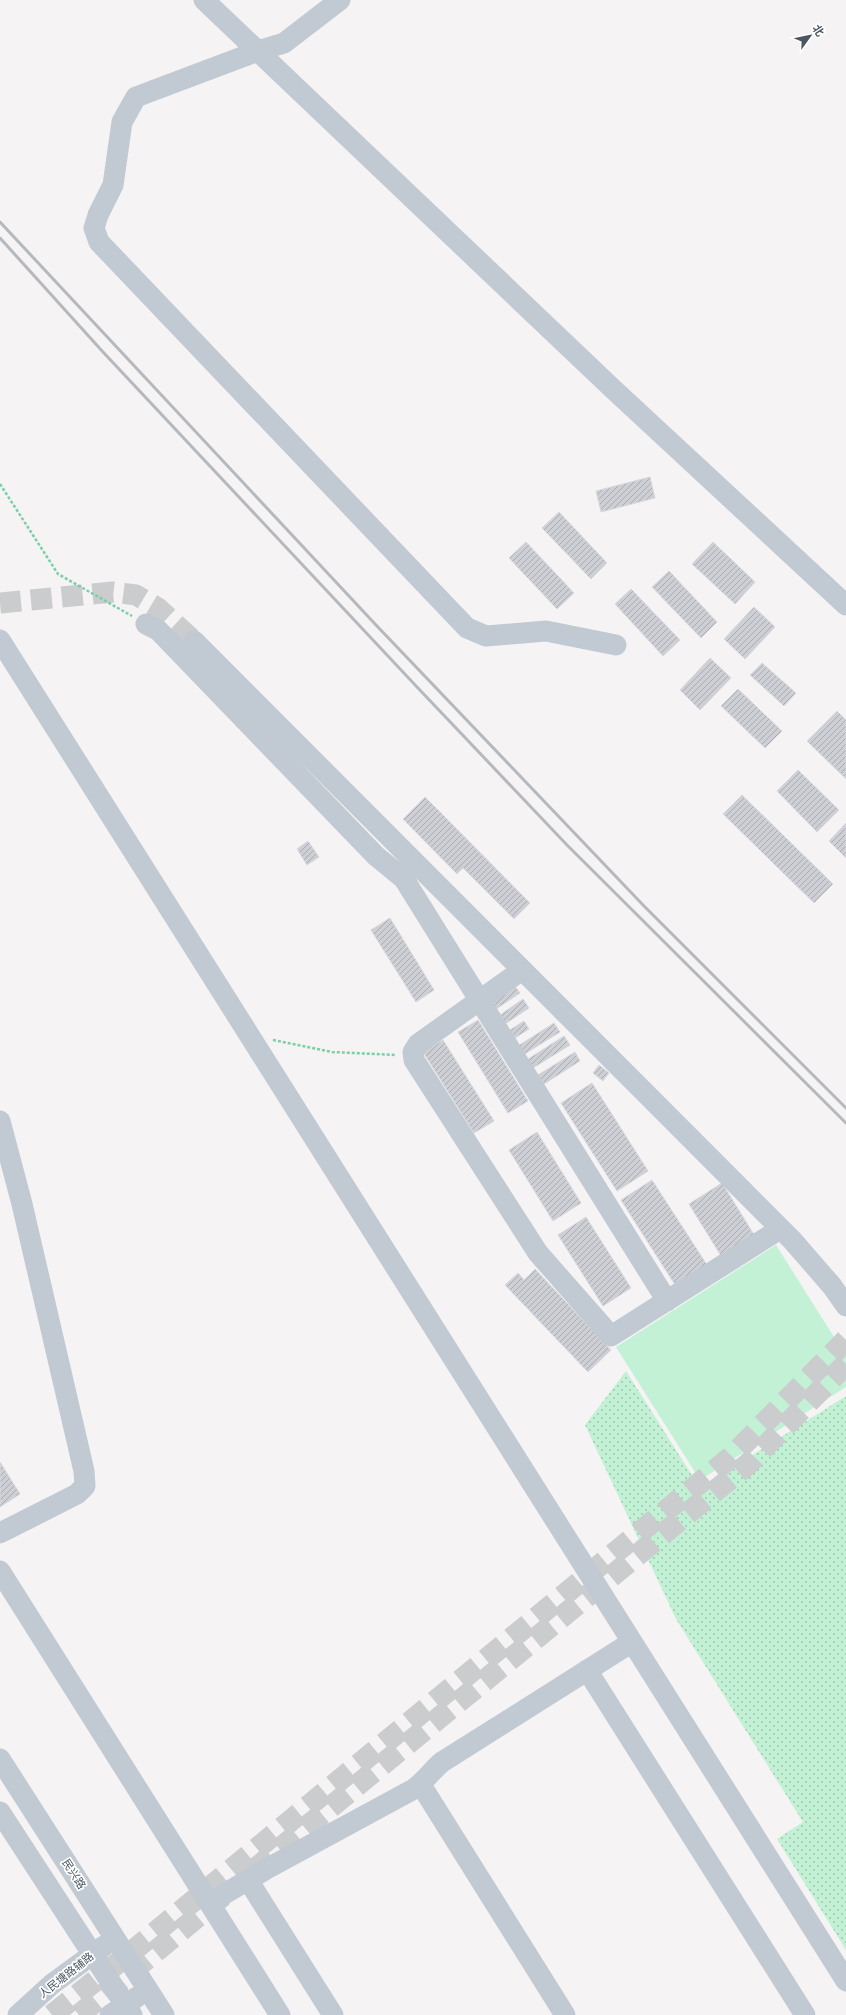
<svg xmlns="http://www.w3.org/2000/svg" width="846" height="2015" font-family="Inter,'Noto Sans SC',sans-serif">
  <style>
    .grass { fill: url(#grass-dots) }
    .pitch { fill: #c3f1d5 }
    .building { fill: url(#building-hatch); stroke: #d7d9de }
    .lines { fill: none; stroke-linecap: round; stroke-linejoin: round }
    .minor-tunnel { stroke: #caccce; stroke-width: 21; stroke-dasharray: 21 10; stroke-linecap: butt }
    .major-tunnel { stroke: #caccce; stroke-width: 22; stroke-dasharray: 22 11; stroke-linecap: butt }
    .path { stroke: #7ad0a6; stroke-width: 2.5; stroke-dasharray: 3 2; stroke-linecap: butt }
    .minor { stroke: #c1cad2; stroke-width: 21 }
    .rail { stroke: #b5b8bd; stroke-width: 3 }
    .labels { text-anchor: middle; stroke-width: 3.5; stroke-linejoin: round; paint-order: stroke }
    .street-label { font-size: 11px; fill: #4a5661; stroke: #fff }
  </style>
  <defs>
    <pattern id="grass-dots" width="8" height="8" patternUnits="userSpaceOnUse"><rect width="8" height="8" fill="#c3f1d5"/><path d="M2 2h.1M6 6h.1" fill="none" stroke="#a0c6b0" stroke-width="1.8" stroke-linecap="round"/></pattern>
    <pattern id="building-hatch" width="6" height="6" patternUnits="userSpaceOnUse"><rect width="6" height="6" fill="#cdcfd5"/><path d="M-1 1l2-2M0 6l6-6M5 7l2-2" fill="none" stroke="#a8abb0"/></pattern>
  </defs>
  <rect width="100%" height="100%" fill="#f5f3f3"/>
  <path class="grass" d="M 626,1371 L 700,1488 L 846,1396 L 846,1950 L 777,1839 L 803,1822 L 676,1619 L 585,1425 Z"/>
  <path class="pitch" d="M 776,1245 L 846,1356 L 846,1387 L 700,1480 L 616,1347 Z"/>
  <path class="building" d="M 650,477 L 655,498 L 601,512 L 596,491 Z
    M 559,512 L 607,563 L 591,579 L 542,528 Z
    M 526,542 L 574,593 L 557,609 L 509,558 Z
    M 713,542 L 755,582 L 735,604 L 692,564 Z
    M 669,571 L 717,622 L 701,638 L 652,587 Z
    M 631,589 L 680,640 L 663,656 L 615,604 Z
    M 754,607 L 775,627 L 745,659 L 724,639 Z
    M 710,658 L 731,678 L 700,710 L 680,690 Z
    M 762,663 L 796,693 L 784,706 L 750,675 Z
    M 738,689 L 782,731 L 765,748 L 721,706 Z
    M 837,711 L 846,720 L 846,779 L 807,741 Z
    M 798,770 L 839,810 L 817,832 L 777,791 Z
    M 742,795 L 833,884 L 814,903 L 723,814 Z
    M 425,797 L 530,903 L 514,919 L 463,868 L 457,874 L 403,819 Z
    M 846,823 L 846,858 L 829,841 Z
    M 308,841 L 319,857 L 307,865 L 297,849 Z
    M 390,918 L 434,990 L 416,1002 L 371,930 Z
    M 514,985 L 520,993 L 496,1009 L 491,1000 Z
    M 523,999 L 529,1008 L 505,1024 L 500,1015 Z
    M 478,1020 L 528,1101 L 508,1113 L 458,1032 Z
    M 524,1021 L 529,1029 L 515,1038 L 510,1030 Z
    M 554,1023 L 560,1032 L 523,1055 L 518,1046 Z
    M 564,1036 L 570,1045 L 533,1068 L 528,1059 Z
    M 443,1040 L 494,1121 L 474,1133 L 423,1052 Z
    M 575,1052 L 580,1061 L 544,1084 L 538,1075 Z
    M 599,1065 L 609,1073 L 603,1081 L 593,1073 Z
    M 592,1083 L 648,1171 L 617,1191 L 561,1103 Z
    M 537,1132 L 581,1203 L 553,1221 L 509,1150 Z
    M 652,1180 L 709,1268 L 677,1288 L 621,1200 Z
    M 722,1183 L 756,1238 L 723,1259 L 689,1204 Z
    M 586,1217 L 631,1288 L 603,1306 L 558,1235 Z
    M 535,1269 L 611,1350 L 588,1372 L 505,1285 L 518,1273 L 524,1280 Z
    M 0,1462 L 20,1494 L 0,1507 Z"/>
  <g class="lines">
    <path class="minor-tunnel" d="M 0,603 L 113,592 L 136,595 L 158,608 L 194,641"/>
    <path class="major-tunnel" d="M 254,1870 L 748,1464 L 846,1364
      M 52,2015 L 134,1950 L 731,1457 L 846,1340
      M 79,2015 L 226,1893"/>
    <path class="path" d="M 0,484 L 58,574 L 132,616
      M 273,1040 L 332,1052 L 396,1055"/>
    <path class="minor" d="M 204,0 L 613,389 L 846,605
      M 340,0 L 284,43 L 258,51 L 136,97 L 122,122 L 113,185 L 98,215 L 94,228 L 99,242 L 467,628 L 486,636 L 546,631 L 616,645
      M 146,624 L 158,630 L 376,856 L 404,879 L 667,1301
      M 0,640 L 846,1981
      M 194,641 L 792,1240 L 832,1286 L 846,1306
      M 522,970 L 418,1044 L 413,1052 L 414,1060 L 538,1253 L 611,1336 L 780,1229
      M 0,1121 L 22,1204 L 84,1471 L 85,1486 L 77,1494 L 0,1533
      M 0,1571 L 280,2015
      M 587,1670 L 805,2015
      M 0,1759 L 164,2015
      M 421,1785 L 565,2015
      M 0,1812 L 132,2015
      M 248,1880 L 333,2015
      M 209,1903 L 270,1867 L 412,1790 C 424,1783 431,1771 442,1762 L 632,1642
      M 18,2015 L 52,1984 L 104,1946
      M 110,2015 L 137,1997"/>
    <path class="rail" d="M 0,222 L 376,625 L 644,906 L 846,1108
      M 0,238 L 103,352 L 417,687 L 567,845 L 846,1123"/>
  </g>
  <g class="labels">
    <g class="street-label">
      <text transform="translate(74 1874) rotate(57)" y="4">民兴路</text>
      <text transform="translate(66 1975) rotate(-38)" y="4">人民塘路辅路</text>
    </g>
  </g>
  <g transform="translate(810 36) rotate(57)" stroke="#ffffff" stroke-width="3" paint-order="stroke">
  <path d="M0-3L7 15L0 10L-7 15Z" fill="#4a5661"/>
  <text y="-6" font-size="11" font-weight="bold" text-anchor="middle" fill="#4a5661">北</text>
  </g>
</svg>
